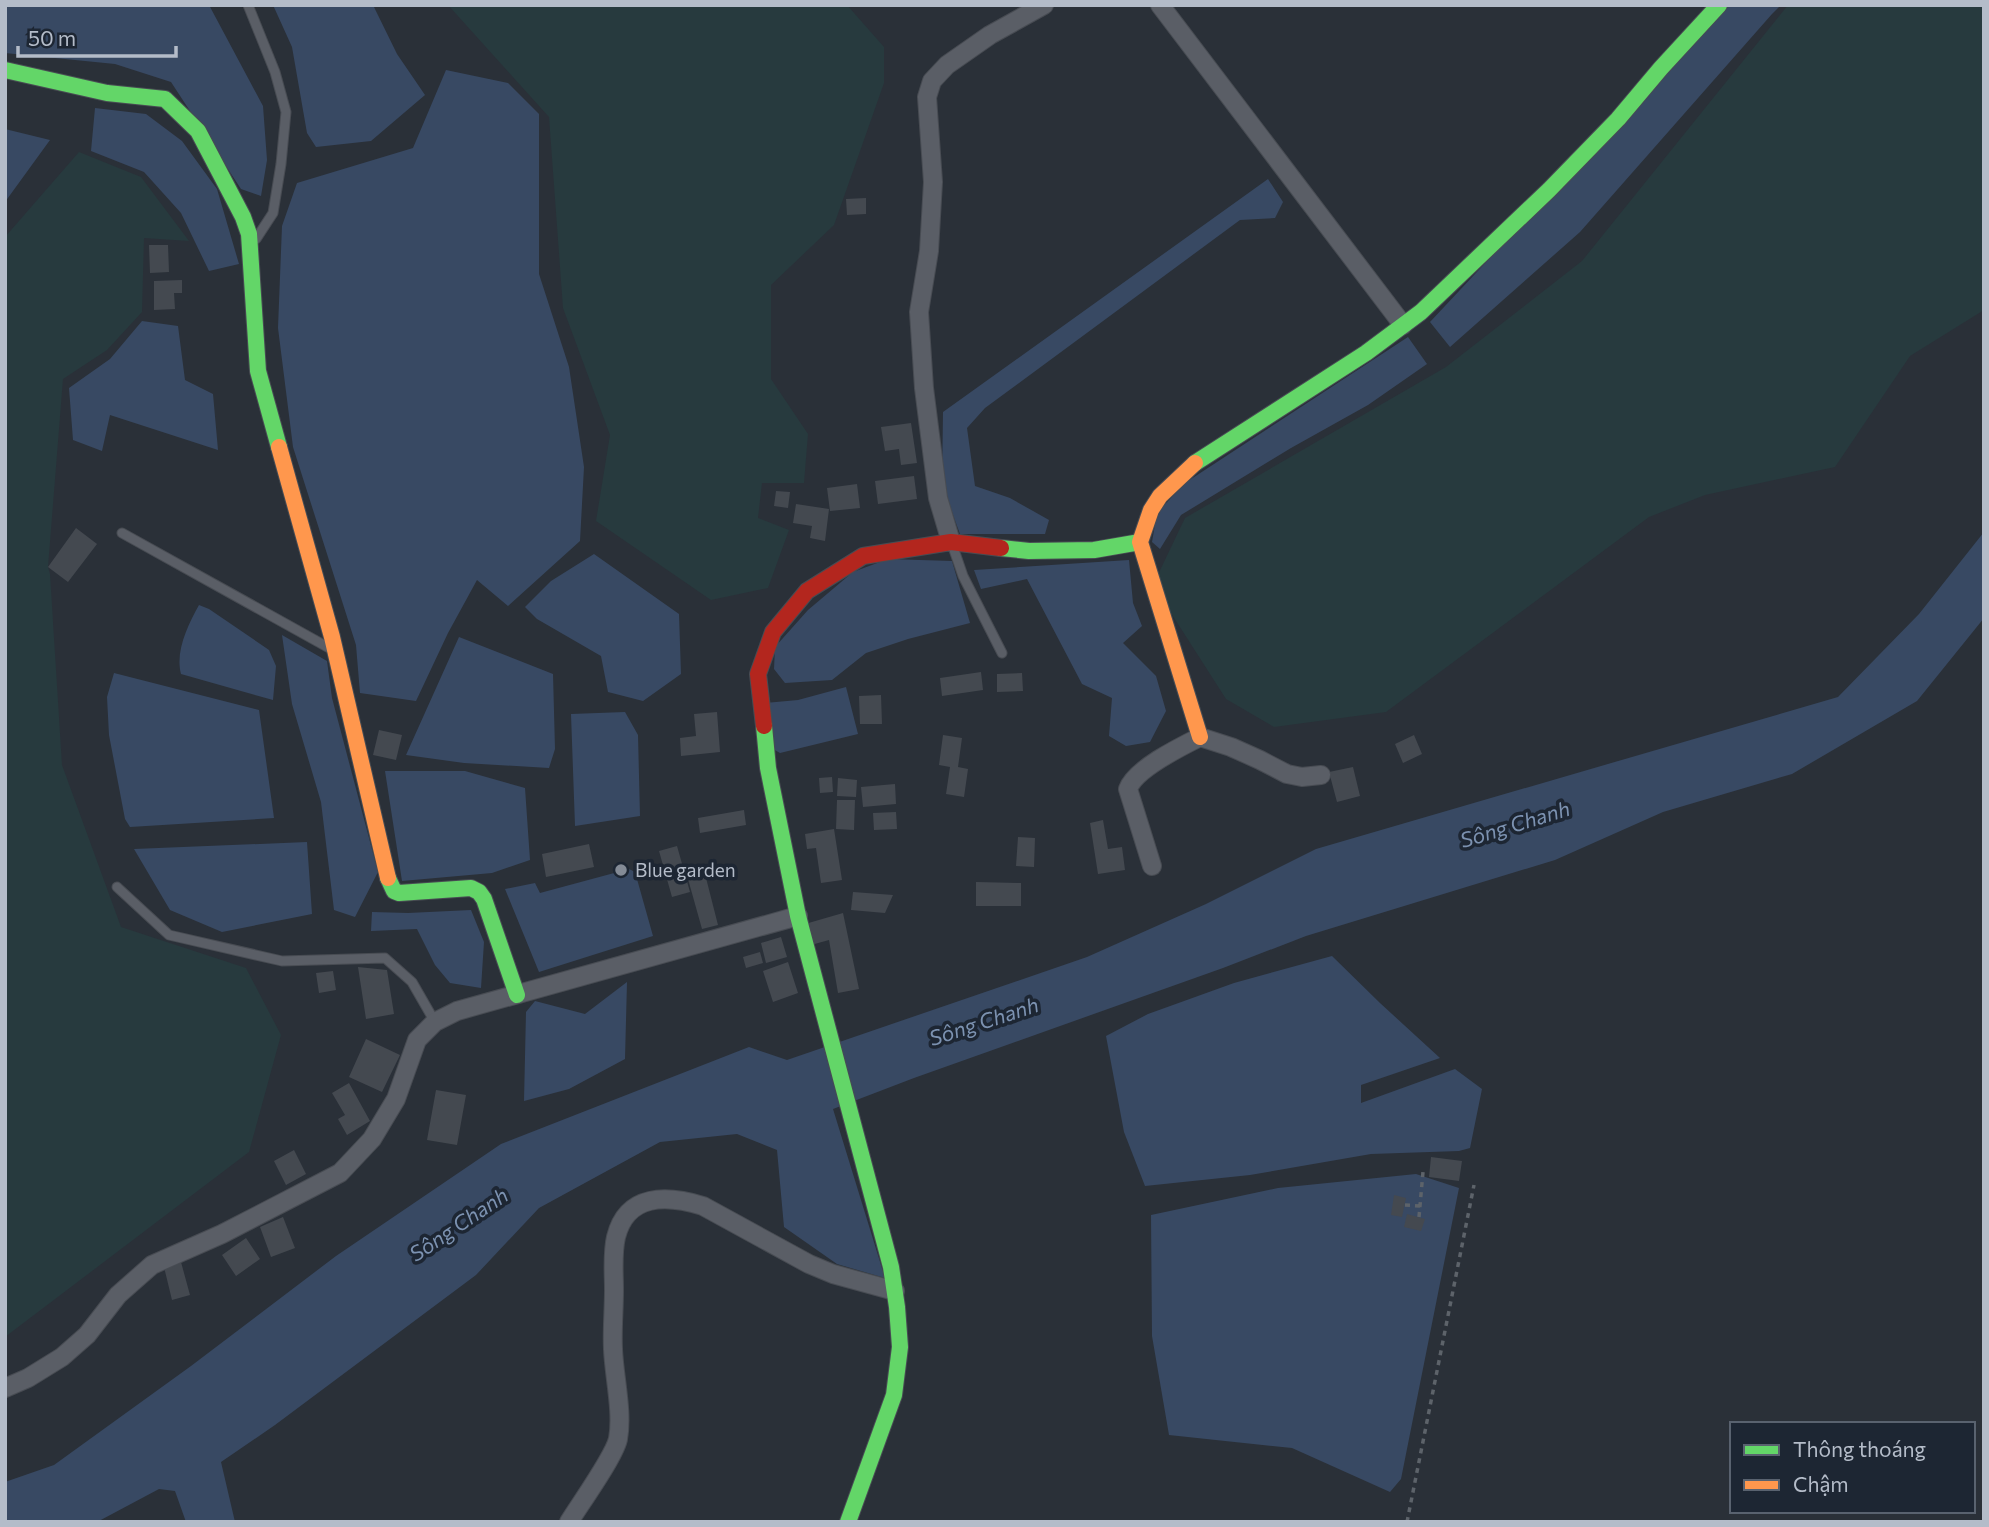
<svg xmlns="http://www.w3.org/2000/svg" width="1989" height="1527" font-family="Commissioner,sans-serif">
  <style>
    .green { fill: #273a3e }
    .water { fill: #384963 }
    .building { fill: #444950 }
    .lines { fill: none; stroke-linecap: round; stroke-linejoin: round }
    .lane-casing { stroke: #484c53; stroke-width: 11 }
    .street-casing { stroke: #484c53; stroke-width: 20 }
    .fast-casing { stroke: #484c53; stroke-width: 18 }
    .slow-casing { stroke: #484c53; stroke-width: 18 }
    .jam-casing { stroke: #484c53; stroke-width: 18 }
    .path { stroke: #5d636a; stroke-width: 3.5; stroke-dasharray: 5 5; stroke-linecap: butt }
    .lane { stroke: #5a5e66; stroke-width: 9 }
    .street { stroke: #5a5e66; stroke-width: 18 }
    .fast { stroke: #63d668; stroke-width: 16 }
    .slow { stroke: #ff974d; stroke-width: 16 }
    .jam { stroke: #b3261e; stroke-width: 16 }
    .poi-dot { fill: #848b96; stroke: #1d2633; stroke-width: 2.5 }
    .labels { text-anchor: middle; stroke-width: 7; stroke-linejoin: round; paint-order: stroke }
    .poi-label { font-size: 19px; fill: #b4bcc9; stroke: #1d2633; text-anchor: start }
    .water-label { font-size: 21px; font-style: italic; fill: #7c92b1; stroke: #1d2633 }
  </style>
  <rect width="100%" height="100%" fill="#2a3038"/>
  <path class="green" d="M 448,5 L 847,5 L 884,47 L 884,83 L 834,225 L 771,285 L 771,379 L 808,434 L 804,483 L 762,483 L 758,518 L 789,530 L 768,588 L 711,600 L 596,521 L 610,435 L 563,308 L 549,117 Z
    M 1788,5 L 1984,5 L 1984,310 L 1910,356 L 1835,467 L 1705,495 L 1649,517 L 1386,712 L 1274,727 L 1226,699 L 1153,585 L 1185,518 L 1446,367 L 1582,261 Z
    M 79,152 L 141,177 L 189,241 L 144,238 L 142,312 L 107,350 L 63,379 L 48,567 L 50,574 L 62,765 L 121,927 L 246,968 L 281,1035 L 249,1152 L 5,1337 L 5,237 Z"/>
  <path class="water" d="M 5,5 L 209,5 L 263,106 L 267,160 L 261,196 L 241,189 L 171,82 L 115,64 L 5,53 Z
    M 273,5 L 373,5 L 397,54 L 425,95 L 371,141 L 316,147 L 307,133 L 292,47 Z
    M 1727,5 L 1781,5 L 1772,14 L 1580,232 L 1450,347 L 1430,322 Z
    M 446,70 L 508,83 L 539,114 L 539,274 L 569,367 L 584,467 L 580,541 L 508,606 L 477,580 L 448,633 L 416,701 L 360,693 L 356,645 L 293,447 L 278,328 L 282,226 L 297,183 L 413,148 Z
    M 95,108 L 146,114 L 182,141 L 217,189 L 239,264 L 209,271 L 181,213 L 144,172 L 91,151 Z
    M 5,129 L 50,140 L 5,202 Z
    M 1268,179 L 1283,202 L 1275,218 L 1240,220 L 985,408 L 967,428 L 975,486 L 1010,498 L 1049,520 L 1045,534 L 960,534 L 942,485 L 943,412 Z
    M 142,321 L 178,326 L 185,380 L 213,394 L 218,450 L 110,415 L 102,451 L 73,440 L 69,388 L 110,359 Z
    M 1408,337 L 1427,364 L 1368,405 L 1291,448 L 1181,515 L 1160,549 L 1152,542 L 1157,513 L 1185,483 Z
    M 1984,532 L 1984,618 L 1917,701 L 1792,774 L 1663,812 L 1555,860 L 1306,936 L 1223,968 L 914,1078 L 833,1109 L 885,1278 L 837,1264 L 784,1227 L 777,1150 L 737,1134 L 660,1142 L 539,1208 L 476,1275 L 275,1425 L 221,1462 L 235,1522 L 186,1522 L 175,1491 L 159,1489 L 97,1522 L 5,1522 L 5,1482 L 54,1465 L 191,1366 L 336,1256 L 501,1144 L 749,1047 L 787,1060 L 1087,957 L 1206,904 L 1316,849 L 1838,697 L 1919,614 Z
    M 594,554 L 679,614 L 681,674 L 643,701 L 608,692 L 601,656 L 537,619 L 525,607 L 551,581 Z
    M 888,559 L 952,561 L 970,623 L 908,639 L 866,653 L 832,680 L 785,683 L 774,669 L 775,647 L 808,610 L 853,572 Z
    M 1129,560 L 1133,603 L 1142,626 L 1123,643 L 1156,676 L 1166,711 L 1150,742 L 1126,746 L 1109,736 L 1112,698 L 1082,684 L 1027,579 L 981,589 L 974,570 Z
    M 199,605 L 209,609 L 269,650 L 276,666 L 273,700 L 181,674 C 175,651 188,625 199,605 Z
    M 282,635 L 327,661 L 332,698 L 378,872 L 355,917 L 334,910 L 321,802 L 292,704 Z
    M 459,637 L 553,674 L 555,749 L 549,768 L 464,763 L 406,755 Z
    M 114,673 L 259,710 L 274,818 L 130,827 L 125,819 L 109,735 L 107,697 Z
    M 846,687 L 858,734 L 780,753 L 773,749 L 765,703 L 798,700 Z
    M 625,712 L 638,735 L 640,816 L 575,826 L 571,714 Z
    M 385,771 L 465,771 L 525,788 L 530,860 L 492,873 L 402,881 Z
    M 307,842 L 312,914 L 222,932 L 170,910 L 134,849 Z
    M 629,869 L 635,872 L 653,936 L 539,972 L 505,889 L 535,883 L 540,893 Z
    M 471,910 L 484,942 L 481,988 L 450,983 L 435,965 L 417,929 L 371,931 L 372,912 L 408,913 Z
    M 1332,956 L 1380,1003 L 1440,1058 L 1361,1085 L 1361,1103 L 1455,1069 L 1482,1089 L 1470,1148 L 1459,1151 L 1371,1154 L 1250,1175 L 1145,1186 L 1124,1132 L 1106,1036 L 1148,1014 L 1234,983 Z
    M 627,982 L 625,1059 L 569,1089 L 524,1101 L 526,1012 L 535,1001 L 585,1014 Z
    M 1416,1174 L 1459,1188 L 1401,1479 L 1390,1492 L 1292,1448 L 1169,1435 L 1152,1336 L 1151,1215 L 1278,1188 Z"/>
  <path class="building" d="M 866,198 L 866,214 L 847,215 L 846,199 Z
    M 149,245 L 168,245 L 169,272 L 150,273 Z
    M 182,280 L 182,293 L 174,293 L 175,309 L 154,310 L 154,281 Z
    M 911,423 L 917,463 L 901,465 L 899,449 L 885,451 L 881,427 Z
    M 914,476 L 917,499 L 878,504 L 875,481 Z
    M 857,484 L 860,508 L 830,511 L 827,488 Z
    M 776,491 L 790,492 L 788,508 L 774,506 Z
    M 796,504 L 829,509 L 825,541 L 810,538 L 812,526 L 793,523 Z
    M 76,528 L 97,544 L 68,582 L 48,567 Z
    M 981,672 L 983,690 L 942,696 L 940,678 Z
    M 1022,673 L 1023,691 L 997,692 L 997,674 Z
    M 881,695 L 882,724 L 860,724 L 859,696 Z
    M 717,712 L 720,752 L 681,756 L 680,738 L 696,736 L 694,714 Z
    M 379,730 L 402,735 L 396,760 L 373,755 Z
    M 943,735 L 962,738 L 958,767 L 968,769 L 964,797 L 946,794 L 950,767 L 939,765 Z
    M 1414,735 L 1422,754 L 1403,763 L 1395,744 Z
    M 1353,767 L 1360,796 L 1337,802 L 1329,772 Z
    M 832,777 L 833,792 L 820,793 L 819,778 Z
    M 838,778 L 857,780 L 856,797 L 837,796 Z
    M 895,784 L 896,804 L 863,807 L 861,787 Z
    M 837,800 L 855,800 L 854,830 L 836,829 Z
    M 744,810 L 746,825 L 700,833 L 698,818 Z
    M 896,812 L 897,829 L 874,830 L 873,813 Z
    M 1103,820 L 1108,849 L 1122,847 L 1125,870 L 1098,874 L 1090,823 Z
    M 834,829 L 842,880 L 821,883 L 816,848 L 807,849 L 805,834 Z
    M 1018,837 L 1035,838 L 1034,867 L 1016,866 Z
    M 589,844 L 594,867 L 546,877 L 542,854 Z
    M 677,846 L 690,892 L 672,897 L 659,851 Z
    M 705,874 L 718,925 L 702,929 L 688,879 Z
    M 976,882 L 1021,883 L 1021,906 L 976,906 Z
    M 853,892 L 893,895 L 885,913 L 851,910 Z
    M 843,913 L 859,989 L 838,993 L 829,940 L 811,945 L 805,924 Z
    M 781,937 L 787,957 L 766,963 L 761,943 Z
    M 760,952 L 763,963 L 746,968 L 743,957 Z
    M 788,962 L 798,993 L 773,1002 L 763,971 Z
    M 358,967 L 387,970 L 394,1014 L 366,1019 Z
    M 333,971 L 336,990 L 319,993 L 316,973 Z
    M 366,1039 L 400,1055 L 382,1092 L 349,1077 Z
    M 349,1083 L 370,1121 L 347,1135 L 338,1119 L 345,1115 L 332,1093 Z
    M 436,1090 L 466,1095 L 457,1145 L 427,1140 Z
    M 294,1150 L 306,1174 L 286,1185 L 274,1161 Z
    M 1431,1157 L 1462,1161 L 1459,1181 L 1429,1177 Z
    M 1394,1195 L 1406,1198 L 1402,1217 L 1391,1215 Z
    M 1407,1214 L 1425,1219 L 1421,1231 L 1404,1227 Z
    M 283,1217 L 295,1248 L 271,1257 L 260,1227 Z
    M 246,1238 L 260,1259 L 236,1276 L 222,1255 Z
    M 181,1262 L 190,1295 L 172,1300 L 164,1267 Z"/>
  <g class="lines">
    <defs>
      <path id="lane" d="M 248,5 L 275,72 L 286,112 L 281,164 L 273,213 L 256,239
        M 122,533 L 331,649
        M 952,544 L 963,576 L 1002,653
        M 117,887 L 169,935 L 282,961 L 385,958 L 412,982 L 435,1022"/>
      <path id="street" d="M 1160,5 L 1403,325
        M 951,542 L 938,498 L 924,388 L 919,312 L 929,251 L 933,182 L 927,97 L 932,81 L 947,65 L 990,35 L 1044,5
        M 1152,866 L 1128,789 C 1135,769 1180,747 1200,737 L 1231,747 L 1260,760 L 1287,774 L 1302,777 L 1321,775
        M 5,1388 L 28,1378 L 62,1357 L 87,1335 L 118,1295 L 152,1265 L 222,1234 L 340,1173 L 372,1139 L 396,1099 L 417,1040 L 435,1022 L 457,1011 L 798,916
        M 569,1522 C 580,1504 614,1457 618,1439 C 623,1412 614,1376 613,1349 C 612,1330 614,1310 614,1290 C 614,1273 612,1254 616,1237 C 627,1193 667,1195 703,1206 L 809,1264 L 833,1274 L 895,1291"/>
      <path id="fast" d="M 5,70 L 107,93 L 165,99 L 198,131 L 243,217 L 249,234 L 258,371 L 279,447
        M 1195,463 L 1366,353 L 1421,312 L 1549,190 L 1618,119 L 1661,68 L 1719,5
        M 1001,548 L 1029,551 L 1094,550 L 1140,542
        M 764,726 L 768,768 L 798,916 L 891,1267 L 897,1307 L 900,1347 L 894,1395 L 848,1522
        M 388,878 L 394,891 L 399,893 L 471,888 L 479,892 L 484,899 L 517,995"/>
      <path id="slow" d="M 279,447 L 332,637 L 388,878
        M 1195,463 L 1160,496 L 1151,510 L 1140,542 L 1200,737"/>
      <path id="jam" d="M 764,726 L 758,674 L 773,632 L 807,591 L 863,556 L 951,542 L 1001,548"/>
    </defs>
    <use href="#lane" class="lane-casing"/>
    <use href="#street" class="street-casing"/>
    <use href="#fast" class="fast-casing"/>
    <use href="#slow" class="slow-casing"/>
    <use href="#jam" class="jam-casing"/>
    <path class="path" d="M 1405,1205 L 1420,1206
      M 1419,1217 L 1423,1172
      M 1407,1522 L 1474,1185"/>
    <use href="#lane" class="lane"/>
    <use href="#street" class="street"/>
    <use href="#fast" class="fast"/>
    <use href="#slow" class="slow"/>
    <use href="#jam" class="jam"/>
  </g>
  <circle class="poi-dot" cx="621" cy="870" r="7"/>
  <g class="labels">
    <g class="poi-label">
      <text x="635" y="877">Blue garden</text>
    </g>
    <g class="water-label">
      <text transform="translate(1515 825) rotate(-17)" y="7">Sông Chanh</text>
      <text transform="translate(984 1022) rotate(-18)" y="7">Sông Chanh</text>
      <text transform="translate(459 1225) rotate(-34)" y="7">Sông Chanh</text>
    </g>
  </g>
  <rect width="1989" height="1527" fill="none" stroke="#b4bcc9" stroke-width="14"/>
  <rect x="1730" y="1422" width="245" height="91" fill="#1d2633" stroke="#59626f" stroke-width="2"/>
  <rect x="1744" y="1445" width="35" height="10" fill="#63d668" stroke="#59626f" stroke-width="2"/>
  <text x="1793" y="1457" font-size="21" fill="#b4bcc9">Thông thoáng</text>
  <rect x="1744" y="1480" width="35" height="10" fill="#ff974d" stroke="#59626f" stroke-width="2"/>
  <text x="1793" y="1492" font-size="21" fill="#b4bcc9">Chậm</text>
  <path d="M18 46v10h158v-10" fill="none" stroke="#b4bcc9" stroke-width="3.5"/>
  <text x="28" y="46" font-size="21" fill="#b4bcc9" stroke="#1d2633" stroke-width="5" paint-order="stroke">50 m</text>
</svg>
